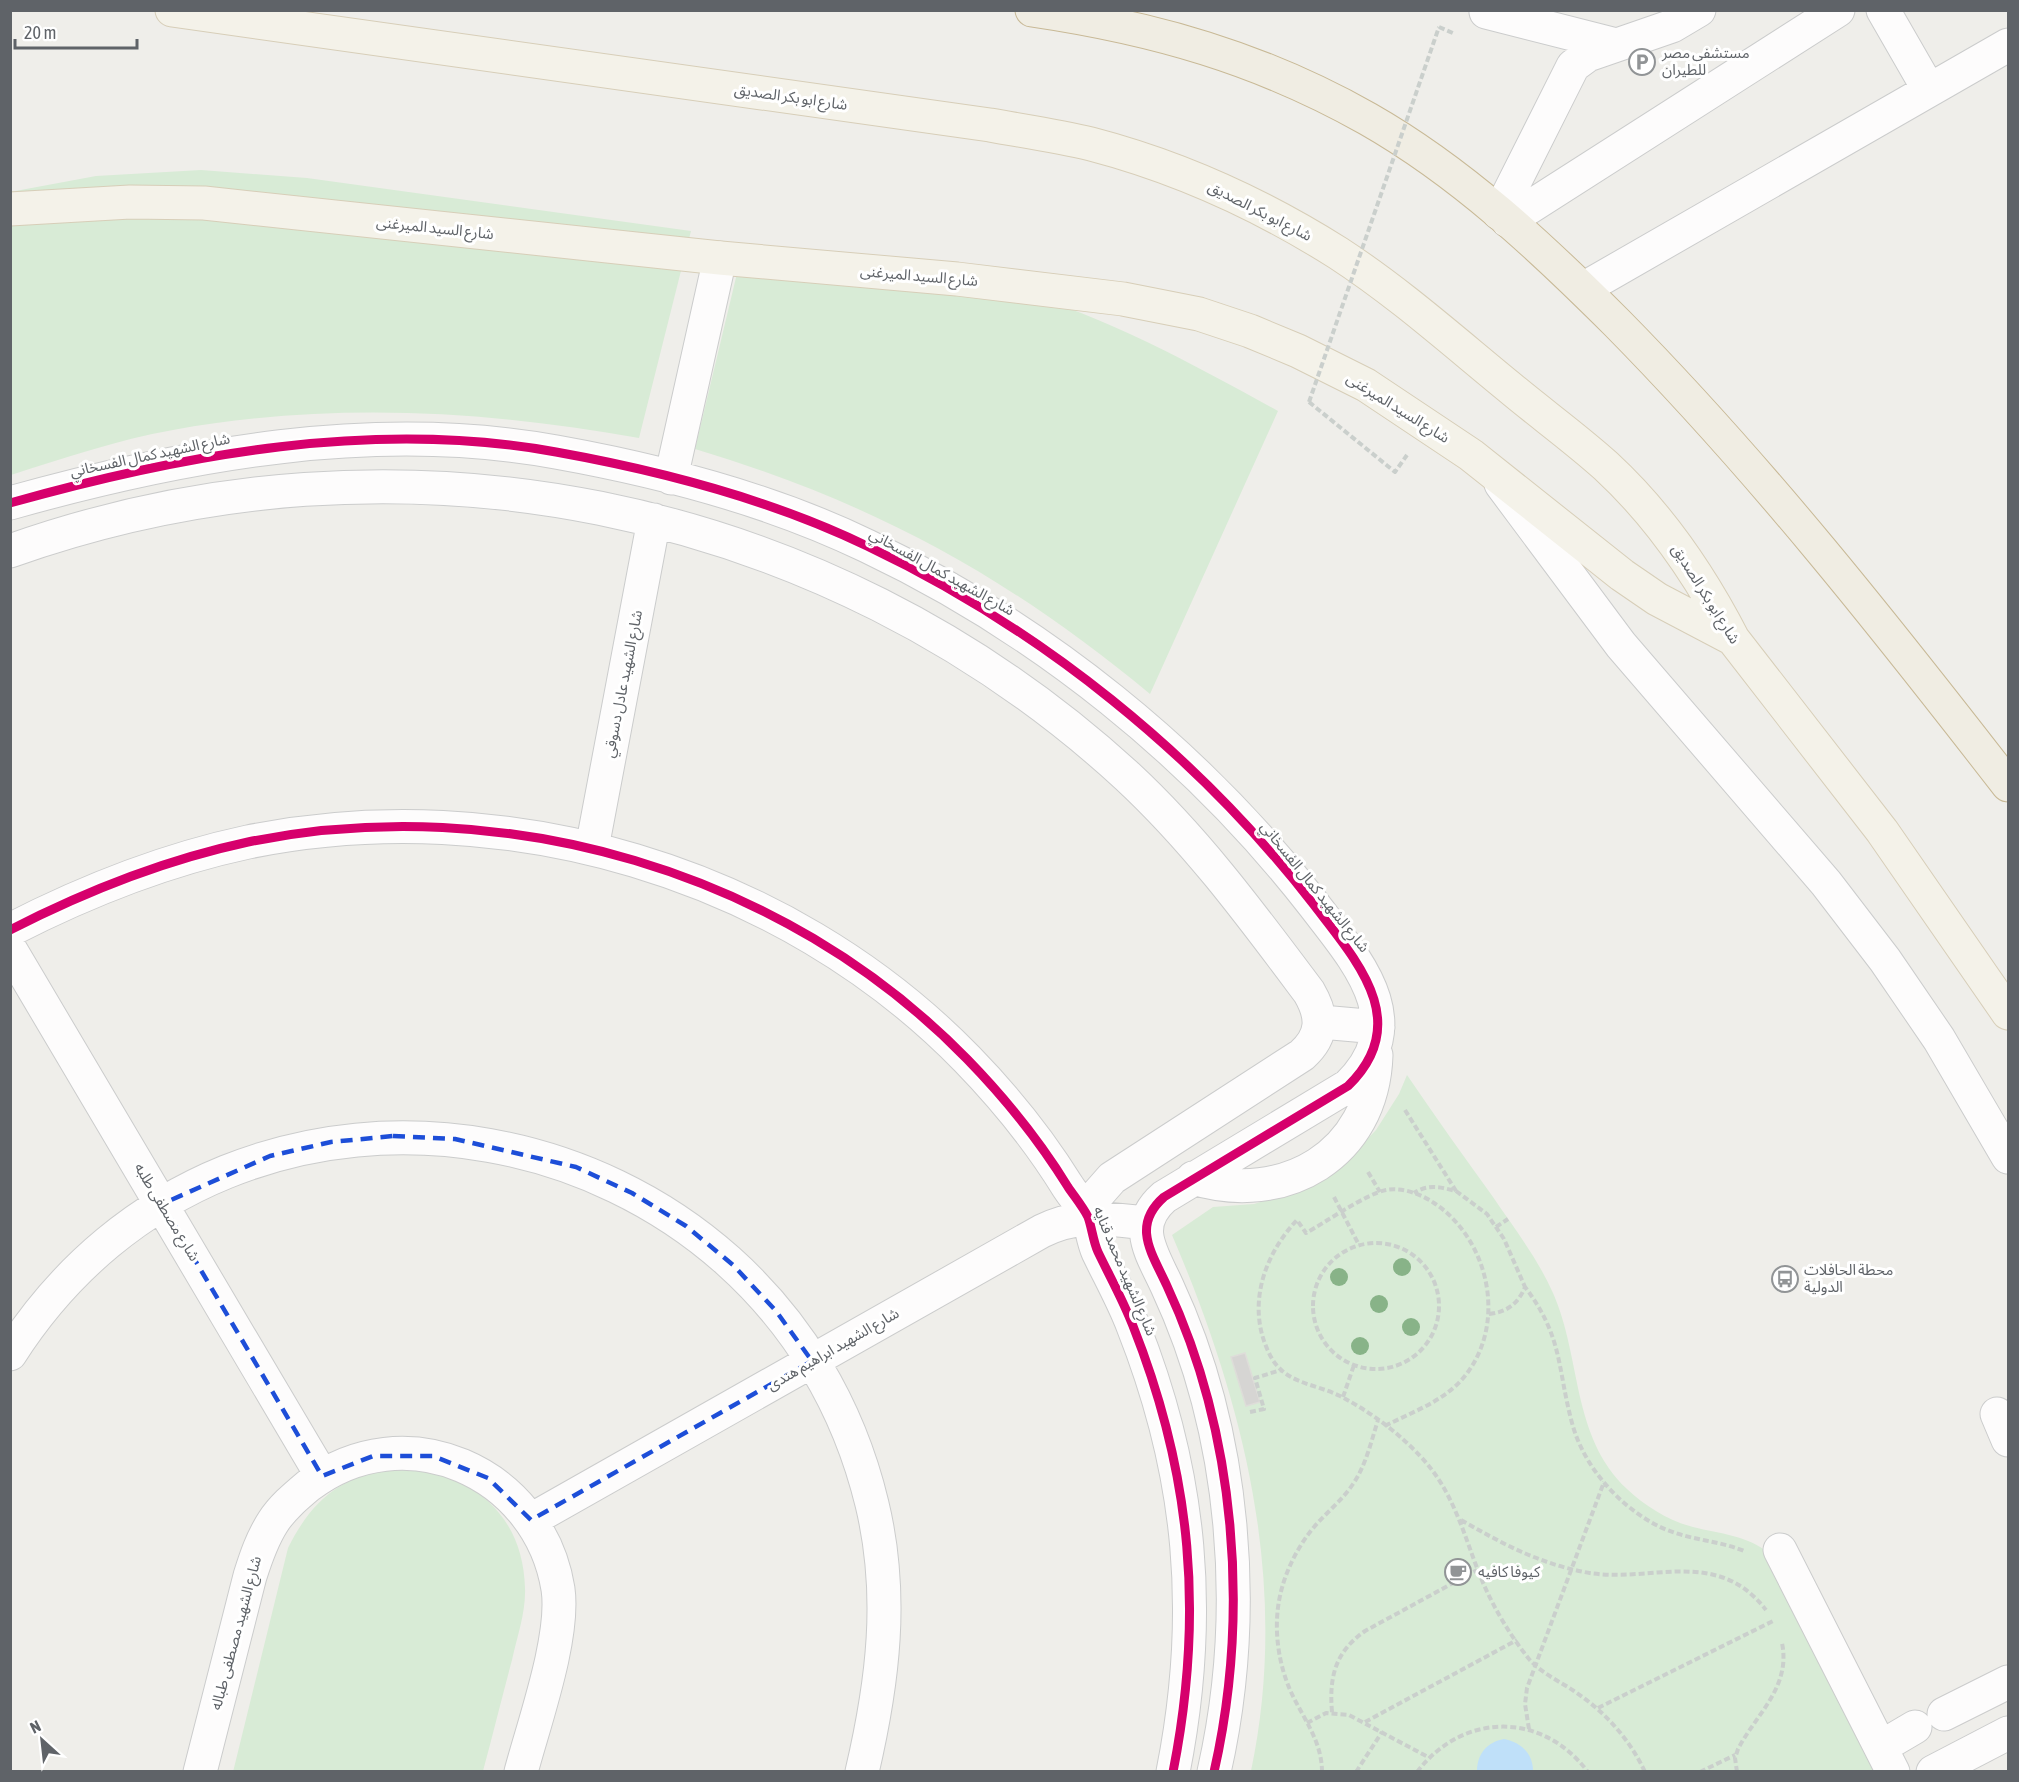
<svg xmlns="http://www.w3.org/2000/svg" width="2019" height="1782" font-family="'Asap Condensed','Noto Sans Arabic',sans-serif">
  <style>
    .green { fill: #d8ebd6 }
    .water { fill: #bfe0f9 }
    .building { fill: #d6d5d3; stroke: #deddd9; stroke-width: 1.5 }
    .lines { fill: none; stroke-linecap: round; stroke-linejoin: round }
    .minor-casing { stroke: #cbcccc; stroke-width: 35 }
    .major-casing { stroke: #d7ceb8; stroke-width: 35 }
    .highway-casing { stroke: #c8b996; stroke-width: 35 }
    .path { stroke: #cacfcc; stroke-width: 4; stroke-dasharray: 6 3; stroke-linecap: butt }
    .minor { stroke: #fdfcfc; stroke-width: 33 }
    .major { stroke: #f4f2e9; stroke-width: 33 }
    .highway { stroke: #f0ede3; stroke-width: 33 }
    .path-bridge { stroke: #cacfcc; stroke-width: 4; stroke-dasharray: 6 3; stroke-linecap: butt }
    .cycleway-casing { stroke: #fff; stroke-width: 13 }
    .cycleway { stroke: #d6006c; stroke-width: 9 }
    .tree { fill: #88b388 }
    .marked { fill: none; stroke: #1d4ed8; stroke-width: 4.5; stroke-dasharray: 12 8; stroke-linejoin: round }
    .labels { text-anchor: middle; stroke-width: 6; stroke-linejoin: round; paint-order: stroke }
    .poi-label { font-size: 15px; fill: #5f6368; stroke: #fff; text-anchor: start }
    .street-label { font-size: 15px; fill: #5f6368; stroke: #fff }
  </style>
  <rect width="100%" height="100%" fill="#efeeea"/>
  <path class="green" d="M 201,170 L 307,178 L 691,231 L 639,438 C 485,410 328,402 173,430 C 117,440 64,458 11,475 L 10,192 L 96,176 Z
    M 744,244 C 836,250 924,265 1013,290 C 1106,316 1194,365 1278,411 L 1150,694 C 1006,575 874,503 695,449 Z
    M 1407,1075 C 1435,1116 1464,1157 1493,1197 C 1514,1228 1538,1259 1553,1293 C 1582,1359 1571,1436 1627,1489 C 1645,1506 1669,1521 1693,1527 C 1721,1534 1746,1535 1769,1553 L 1877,1768 L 1872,1772 L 1251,1771 C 1290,1586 1245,1405 1172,1235 L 1213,1207 L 1254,1204 L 1294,1192 L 1350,1157 L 1376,1130 L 1399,1094 Z
    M 397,1467 C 469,1471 523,1512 525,1588 C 526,1612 517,1637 512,1660 C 502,1697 493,1734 483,1771 L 233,1772 L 288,1548 C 313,1498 342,1476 397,1467 Z"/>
  <path class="water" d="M 1504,1739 C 1521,1742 1533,1754 1533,1771 L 1477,1771 C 1477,1754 1487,1742 1504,1739 Z"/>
  <path class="building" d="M 1245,1353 L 1260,1402 L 1246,1406 L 1231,1357 Z"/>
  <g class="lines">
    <defs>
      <path id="minor" d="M 1883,10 L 1929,90
        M 1486,12 L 1616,45
        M 1499,213 L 1573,66 L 1588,55 L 1672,26 L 1699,10
        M 1508,221 L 1838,10
        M 1583,289 L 2008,45
        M 671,478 L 720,258
        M 1501,484 L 1621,645 L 1826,883 L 1885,960 L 1939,1039 L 2008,1157
        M 10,503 C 184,454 375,419 556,452 C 662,471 770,499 867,546 C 1040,628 1197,754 1314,905 C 1356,960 1414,1022 1348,1086 L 1164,1197 C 1131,1226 1152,1253 1167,1286 C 1236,1434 1250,1613 1214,1772
        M 10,551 C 396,414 825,499 1127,776 C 1197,841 1252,916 1309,992 C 1323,1016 1324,1035 1302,1055 L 1112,1178 L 1097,1195 L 1088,1218
        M 592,848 L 654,520
        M 10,930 C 86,891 164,860 248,842 C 504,790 784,871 967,1059 C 1005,1098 1039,1140 1068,1187 C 1074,1196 1083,1207 1088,1217 C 1092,1228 1093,1241 1098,1252 C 1110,1277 1123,1300 1133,1326 C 1192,1475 1204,1615 1173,1772
        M 10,949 L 322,1476
        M 1321,1022 L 1378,1027
        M 1193,1178 C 1284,1206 1373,1155 1376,1055
        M 10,1354 C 236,1001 775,1101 872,1504 C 894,1595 883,1682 862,1772
        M 1997,1414 L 2008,1440
        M 531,1520 L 1042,1231 C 1078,1213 1107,1219 1146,1223
        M 1780,1550 L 1893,1772
        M 1944,1714 L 2008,1682
        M 1881,1747 L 1915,1727
        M 200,1772 L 250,1576 C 256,1557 262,1539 273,1522 C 282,1508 295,1497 308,1486 C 404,1412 539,1471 558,1589 C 565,1637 534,1723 521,1772
        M 1933,1772 L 2008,1733"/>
      <path id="major" d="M 172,10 L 990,125 C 1023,131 1058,136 1091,144 C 1179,167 1262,205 1338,253 C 1398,292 1453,341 1508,386 C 1540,413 1575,438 1606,466 C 1659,515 1700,575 1733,639 L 1882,831 L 2008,1013
        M 10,209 L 130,202 L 204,203 L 720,258 L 957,279 L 1123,299 L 1199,314 L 1250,331 L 1298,351 L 1366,385 L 1471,455 L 1622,575 L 1657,599 L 1733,639"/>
      <path id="highway" d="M 1032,10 C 1154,28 1260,58 1368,119 C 1461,172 1541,247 1617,323 C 1759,467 1884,625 2008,785"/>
    </defs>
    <use href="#minor" class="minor-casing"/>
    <use href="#major" class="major-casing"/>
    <use href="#highway" class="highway-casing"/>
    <path class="path" d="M 1439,27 L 1455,34
      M 1309,402 L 1395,472 L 1407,455
      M 1405,1110 L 1456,1191 C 1443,1188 1429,1183 1414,1193
      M 1368,1172 L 1380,1192
      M 1456,1191 L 1487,1214 L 1504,1239 L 1525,1287
      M 1334,1197 L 1359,1245
      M 1496,1227 L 1508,1219
      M1313 1306a63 63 0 1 1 126 0a63 63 0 1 1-126 0Z
      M 1489,1314 C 1507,1312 1518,1304 1525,1287 C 1563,1337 1557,1367 1572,1423 C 1583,1464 1614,1500 1649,1521 C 1682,1541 1712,1538 1744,1551
      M 1343,1397 L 1354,1365
      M 1250,1412 L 1264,1409 L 1255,1378 L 1281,1370
      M 1385,1426 C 1414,1411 1448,1400 1468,1372 C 1507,1318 1487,1238 1434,1203 C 1421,1194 1402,1187 1386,1190 C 1366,1194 1326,1222 1306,1233 L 1297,1220 C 1264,1255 1246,1306 1269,1353 C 1283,1384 1314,1383 1340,1396 C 1369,1411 1399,1433 1420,1456 C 1451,1488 1462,1528 1477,1568 C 1489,1600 1508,1633 1529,1659 C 1541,1673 1559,1681 1574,1691 C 1604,1711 1629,1738 1645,1772
      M 1461,1520 C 1501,1543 1538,1563 1584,1572 C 1648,1585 1716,1545 1766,1610
      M 1598,1708 L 1773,1621
      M 1332,1712 C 1329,1677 1335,1652 1365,1631 L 1477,1570
      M 1365,1722 L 1517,1640
      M 1307,1723 L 1326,1713 L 1349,1715 L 1428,1757
      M 1529,1729 L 1525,1704 L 1527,1688 L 1604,1482
      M 1322,1772 C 1322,1741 1303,1718 1291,1692 C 1281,1670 1276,1644 1277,1620 C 1278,1588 1291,1557 1310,1532 C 1323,1515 1341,1502 1353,1484 C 1366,1465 1371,1442 1378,1420
      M 1356,1772 L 1382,1732
      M 1417,1772 C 1463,1712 1542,1711 1588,1772
      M 1700,1772 L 1735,1755
      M 1737,1772 L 1735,1758 L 1738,1749 C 1757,1713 1791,1687 1782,1643"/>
    <use href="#minor" class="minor"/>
    <use href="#major" class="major"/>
    <use href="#highway" class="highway"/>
    <path class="path-bridge" d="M 1309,402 L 1439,27"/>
    <defs>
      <path id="cycleway" d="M 10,503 C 184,454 375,419 556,452 C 662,471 770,499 867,546 C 1040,628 1197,754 1314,905 C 1356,960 1414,1022 1348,1086 L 1164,1197 C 1131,1226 1152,1253 1167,1286 C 1236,1434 1250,1613 1214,1772
        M 10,930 C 86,891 164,860 248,842 C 504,790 784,871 967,1059 C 1005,1098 1039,1140 1068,1187 C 1074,1196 1083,1207 1088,1217 C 1092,1228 1093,1241 1098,1252 C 1110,1277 1123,1300 1133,1326 C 1192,1475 1204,1615 1173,1772"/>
    </defs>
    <use href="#cycleway" class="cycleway-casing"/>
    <use href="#cycleway" class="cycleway"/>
  </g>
  <g class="tree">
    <circle cx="1402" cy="1267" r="9"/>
    <circle cx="1339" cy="1277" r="9"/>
    <circle cx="1379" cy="1304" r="9"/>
    <circle cx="1411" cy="1327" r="9"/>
    <circle cx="1360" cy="1346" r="9"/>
  </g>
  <path class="marked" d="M 393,1136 L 455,1139 L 576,1167 L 632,1193 L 686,1226 L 733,1265 L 776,1311 L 812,1361 L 531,1520 L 488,1478 L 433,1456 L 373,1456 L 322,1476 L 162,1204 L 270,1156 L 331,1142 Z"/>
  <defs>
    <symbol id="parking-ring" viewBox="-11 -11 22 22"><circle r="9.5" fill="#fff" stroke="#919496" stroke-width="1.5"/><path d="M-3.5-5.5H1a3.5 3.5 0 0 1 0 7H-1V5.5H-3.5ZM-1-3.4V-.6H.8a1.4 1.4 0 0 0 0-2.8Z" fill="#919496"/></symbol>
    <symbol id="bus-ring" viewBox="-11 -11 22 22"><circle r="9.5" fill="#fff" stroke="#919496" stroke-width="1.5"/><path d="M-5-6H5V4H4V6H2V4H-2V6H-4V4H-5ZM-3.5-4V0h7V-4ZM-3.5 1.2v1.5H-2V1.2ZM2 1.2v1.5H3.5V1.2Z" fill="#919496"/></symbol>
    <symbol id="cafe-ring" viewBox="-11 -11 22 22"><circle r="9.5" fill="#fff" stroke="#919496" stroke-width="1.5"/><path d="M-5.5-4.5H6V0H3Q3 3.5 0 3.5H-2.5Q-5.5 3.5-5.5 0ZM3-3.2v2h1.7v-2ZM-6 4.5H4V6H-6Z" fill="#919496"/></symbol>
  </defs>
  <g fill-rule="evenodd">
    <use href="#parking-ring" x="1627" y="47" width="30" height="30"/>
    <use href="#bus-ring" x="1770" y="1264" width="30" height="30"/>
    <use href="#cafe-ring" x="1443" y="1557" width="30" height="30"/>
  </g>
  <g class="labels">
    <g class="poi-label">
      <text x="1662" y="58">مستشفى مصر<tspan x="1662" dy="17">للطيران</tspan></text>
      <text x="1804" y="1275">محطة الحافلات<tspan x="1804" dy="17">الدولية</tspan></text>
      <text x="1478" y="1577">كيوفا كافيه</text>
    </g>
    <g class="street-label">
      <text transform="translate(791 97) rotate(8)" y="5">شارع ابو بكر الصديق</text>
      <text transform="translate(1260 211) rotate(27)" y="5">شارع ابو بكر الصديق</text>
      <text transform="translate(435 228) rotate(6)" y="5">شارع السيد الميرغنى</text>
      <text transform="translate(919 276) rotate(5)" y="5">شارع السيد الميرغنى</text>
      <text transform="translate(1398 408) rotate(32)" y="5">شارع السيد الميرغنى</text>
      <text transform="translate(150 455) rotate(-12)" y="5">شارع الشهيد كمال الفسخاني</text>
      <text transform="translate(942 572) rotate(29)" y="5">شارع الشهيد كمال الفسخاني</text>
      <text transform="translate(1706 594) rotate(58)" y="5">شارع ابو بكر الصديق</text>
      <text transform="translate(623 684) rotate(-79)" y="5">شارع الشهيد عادل دسوقي</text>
      <text transform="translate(1315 887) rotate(51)" y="5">شارع الشهيد كمال الفسخاني</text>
      <text transform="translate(167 1212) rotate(59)" y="5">شارع مصطفى طلبه</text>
      <text transform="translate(1125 1271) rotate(67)" y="5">شارع الشهيد محمد قنايه</text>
      <text transform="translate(833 1349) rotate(-30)" y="5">شارع الشهيد ابراهيم هندى</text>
      <text transform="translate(236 1633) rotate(-75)" y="5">شارع الشهيد مصطفى طباله</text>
    </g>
  </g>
  <rect width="2019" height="1782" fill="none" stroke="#5f6368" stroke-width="24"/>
  <g transform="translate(42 1740) rotate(333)" stroke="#ffffff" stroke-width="4.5" paint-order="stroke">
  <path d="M0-4.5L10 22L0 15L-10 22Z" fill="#5f6368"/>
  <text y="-9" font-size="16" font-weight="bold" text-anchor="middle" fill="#5f6368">N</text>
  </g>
  <path d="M15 39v9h122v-9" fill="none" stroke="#5f6368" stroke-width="3"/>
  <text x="24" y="39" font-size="18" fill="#5f6368" stroke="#ffffff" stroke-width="4.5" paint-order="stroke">20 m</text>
</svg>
